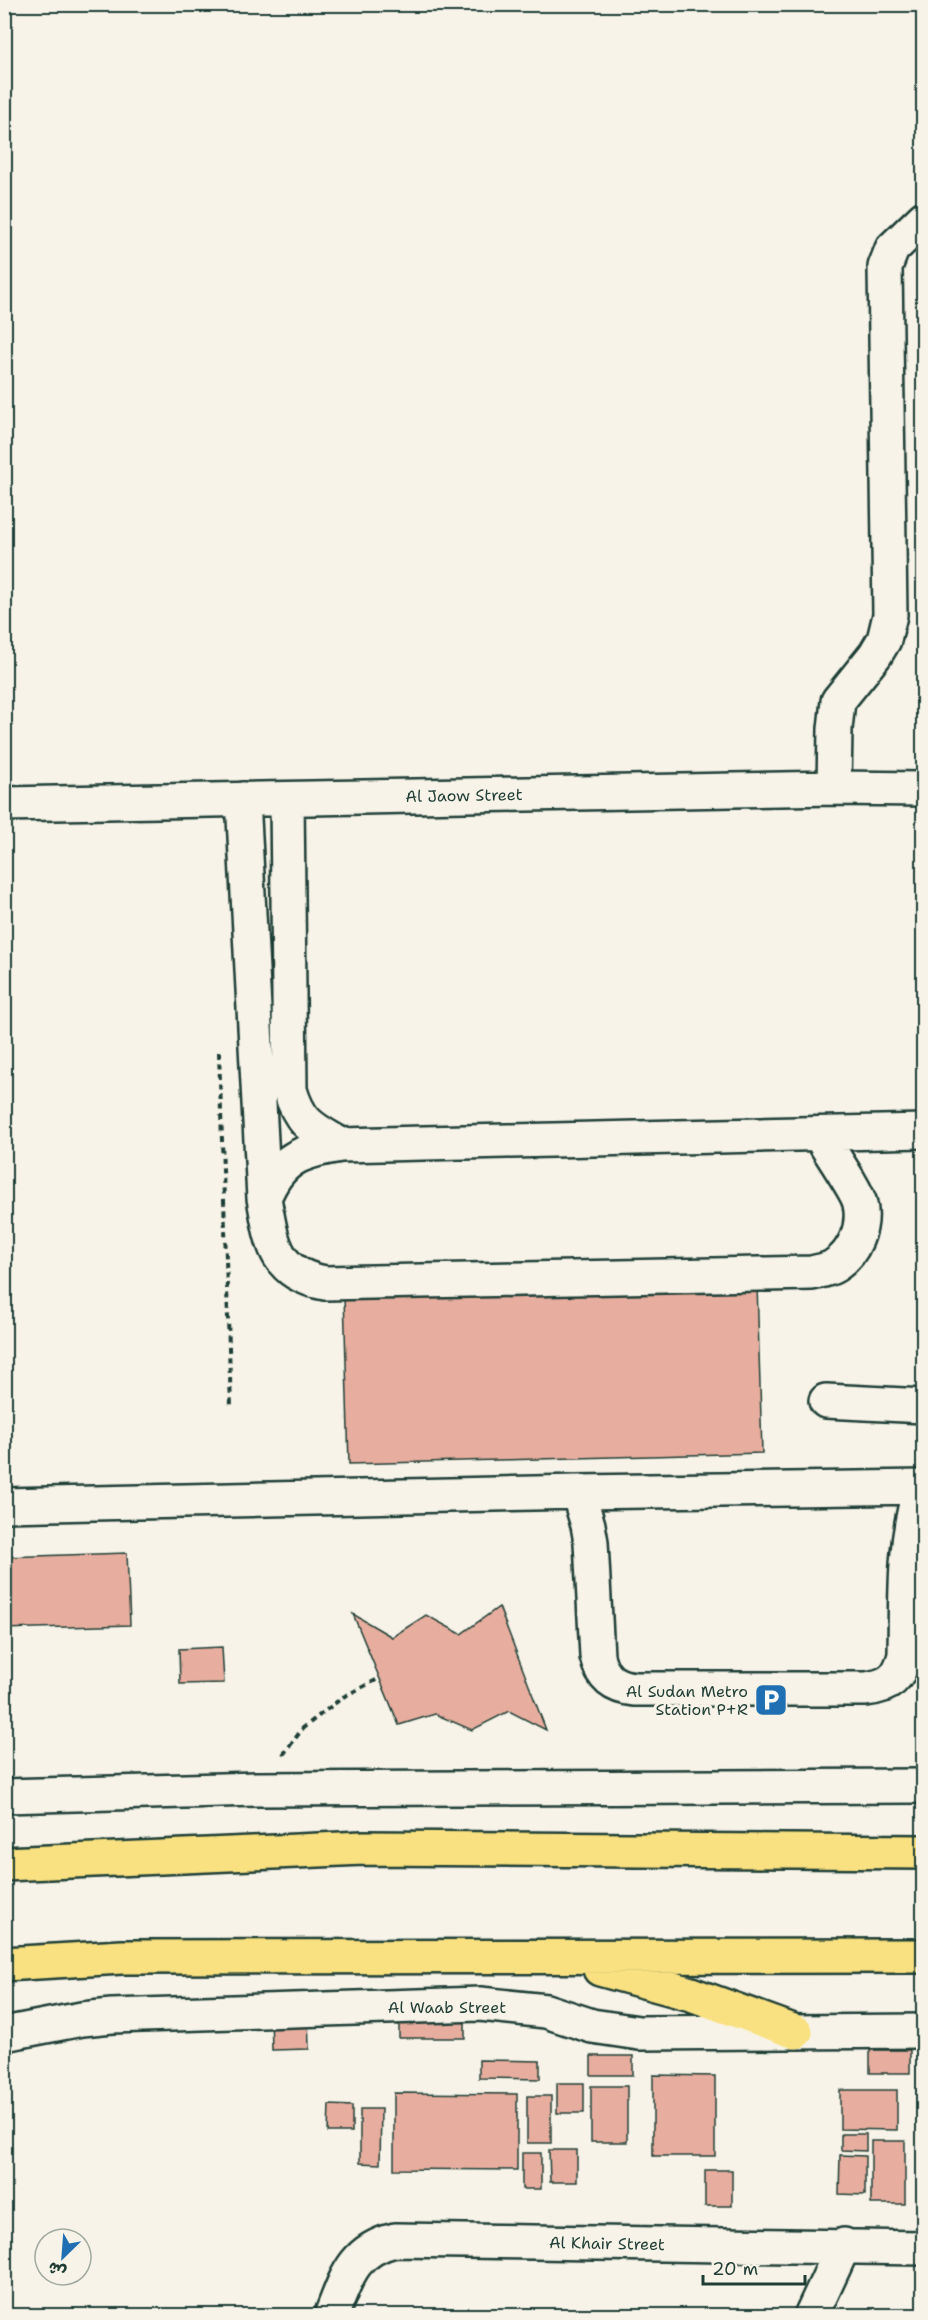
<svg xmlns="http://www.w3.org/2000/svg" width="928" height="2320" font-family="'Shantell Sans','Playpen Sans Arabic',sans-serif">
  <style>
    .building { fill: #e7ae9f; stroke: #1f3d34; stroke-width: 1.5 }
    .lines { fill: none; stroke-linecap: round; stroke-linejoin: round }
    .minor-casing { stroke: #1f3d34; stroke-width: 38 }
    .major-casing { stroke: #1f3d34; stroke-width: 38 }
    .path { stroke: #1f3d34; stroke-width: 4; stroke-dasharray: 6 4.5; stroke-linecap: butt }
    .minor { stroke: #f7f3e8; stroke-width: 33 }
    .major { stroke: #f9e181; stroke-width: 33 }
    .labels { text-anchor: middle; stroke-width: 6; stroke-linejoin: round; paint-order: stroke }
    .street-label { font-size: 16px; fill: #1f3d34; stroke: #f7f3e8 }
    .poi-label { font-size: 16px; fill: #1f3d34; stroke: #f7f3e8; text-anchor: end }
  </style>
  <rect width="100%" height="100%" fill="#f7f3e8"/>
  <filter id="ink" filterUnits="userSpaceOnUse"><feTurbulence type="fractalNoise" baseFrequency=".0167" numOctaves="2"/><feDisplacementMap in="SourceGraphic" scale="12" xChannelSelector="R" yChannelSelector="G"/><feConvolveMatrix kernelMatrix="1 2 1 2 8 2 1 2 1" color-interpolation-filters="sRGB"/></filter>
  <g filter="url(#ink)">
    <path class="building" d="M 757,1284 L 762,1453 L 349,1464 L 344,1296 Z
      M 127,1553 L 130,1625 L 4,1629 L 4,1557 Z
      M 499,1607 L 546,1730 L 509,1711 L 472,1730 L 435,1714 L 399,1725 L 353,1614 L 392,1637 L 426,1615 L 461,1634 Z
      M 222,1647 L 224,1683 L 180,1684 L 179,1649 Z
      M 308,2013 L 309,2049 L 272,2050 L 271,2014 Z
      M 399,2021 L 465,2021 L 465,2038 L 399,2038 Z
      M 870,2050 L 910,2050 L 910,2073 L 870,2073 Z
      M 591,2056 L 633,2056 L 633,2075 L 591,2075 Z
      M 479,2060 L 540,2061 L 540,2079 L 479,2078 Z
      M 653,2075 L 715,2076 L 715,2156 L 653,2156 Z
      M 557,2083 L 584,2083 L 584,2113 L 557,2113 Z
      M 591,2086 L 627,2086 L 627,2142 L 591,2142 Z
      M 840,2090 L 897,2090 L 897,2130 L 840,2129 Z
      M 394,2093 L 517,2094 L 517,2170 L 394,2169 Z
      M 527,2096 L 551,2096 L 551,2143 L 527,2143 Z
      M 329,2105 L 352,2106 L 352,2132 L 328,2132 Z
      M 360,2109 L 381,2109 L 380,2164 L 360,2163 Z
      M 841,2134 L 866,2134 L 866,2151 L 841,2150 Z
      M 871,2141 L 905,2141 L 905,2204 L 871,2204 Z
      M 549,2150 L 577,2150 L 577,2182 L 550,2182 Z
      M 522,2153 L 541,2153 L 541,2189 L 522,2189 Z
      M 840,2155 L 865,2156 L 865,2195 L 839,2194 Z
      M 921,2161 L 924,2161 L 924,2201 L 921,2201 Z
      M 705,2170 L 732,2170 L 732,2206 L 705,2206 Z"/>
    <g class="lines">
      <defs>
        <path id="minor" d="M 834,788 L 835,729 L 838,701 L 875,655 L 884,640 L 890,615 L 885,267 L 892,249 L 924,218
          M 243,799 L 264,1198 C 272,1242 274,1274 325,1283 L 812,1273 C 819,1271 828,1270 834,1266 C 854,1254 865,1227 860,1204 C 858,1192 828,1149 820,1135
          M 287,799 L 290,1090 C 300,1124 312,1128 341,1145
          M 4,804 L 834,788 L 924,789
          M 264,1198 C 280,1158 302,1151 341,1145 L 924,1131
          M 826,1401 L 924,1406
          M 578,1492 L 588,1525 L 591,1542 L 597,1656 C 602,1678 613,1687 635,1689 L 866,1689 C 890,1686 899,1678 905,1655 C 906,1598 903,1542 921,1487
          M 4,1505 L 578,1492 L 924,1487
          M 4,1796 L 257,1789 L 924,1786
          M 4,2034 L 82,2019 L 112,2016 L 480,2004 L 546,2011 L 592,2026 L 639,2033 L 924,2031
          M 331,2316 C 346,2279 352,2250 395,2240 L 924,2248
          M 811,2316 L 844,2245"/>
        <path id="major" d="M 4,1864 L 363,1848 L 924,1852
          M 4,1964 L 122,1957 L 924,1956
          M 600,1969 L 691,1994 L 796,2032"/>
      </defs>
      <use href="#minor" class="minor-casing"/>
      <use href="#major" class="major-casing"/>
      <path class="path" d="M 219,1052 L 231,1407
        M 283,1755 L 303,1728 L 343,1697 L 380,1678"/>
      <use href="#minor" class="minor"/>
      <use href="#major" class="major"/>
    </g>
  </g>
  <defs>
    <symbol id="parking-square" viewBox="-11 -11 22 22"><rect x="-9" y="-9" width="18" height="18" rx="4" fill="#1f6fb2" stroke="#f7f3e8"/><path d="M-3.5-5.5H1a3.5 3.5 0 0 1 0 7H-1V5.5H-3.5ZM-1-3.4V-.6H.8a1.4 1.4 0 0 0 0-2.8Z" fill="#fff"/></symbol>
  </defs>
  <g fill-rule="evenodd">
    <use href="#parking-square" x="752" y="1681" width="38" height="38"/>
  </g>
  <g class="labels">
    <g class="street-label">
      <text transform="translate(464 795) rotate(-1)" y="6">Al Jaow Street</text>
      <text x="447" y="2013">Al Waab Street</text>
      <text transform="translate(607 2243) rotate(1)" y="6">Al Khair Street</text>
    </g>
    <g class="poi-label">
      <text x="748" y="1697">Al Sudan Metro<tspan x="748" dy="18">Station P+R</tspan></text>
    </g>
  </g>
  <rect width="928" height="2320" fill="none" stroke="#f7f3e8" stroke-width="24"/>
  <rect x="12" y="12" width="904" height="2296" fill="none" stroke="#1f3d34" stroke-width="2" filter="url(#ink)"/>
  <g transform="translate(63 2257) rotate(205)"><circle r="28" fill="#f7f3e8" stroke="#a1aaa0" stroke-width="1.5"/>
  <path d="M0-4.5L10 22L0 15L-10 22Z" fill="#1f6fb2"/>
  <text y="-9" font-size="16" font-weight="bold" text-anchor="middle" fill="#1f3d34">ش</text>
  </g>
  <path d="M703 2275v9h102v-9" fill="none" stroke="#1f3d34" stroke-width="3"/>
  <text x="712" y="2275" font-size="18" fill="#1f3d34" stroke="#f7f3e8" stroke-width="4.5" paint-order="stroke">20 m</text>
</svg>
